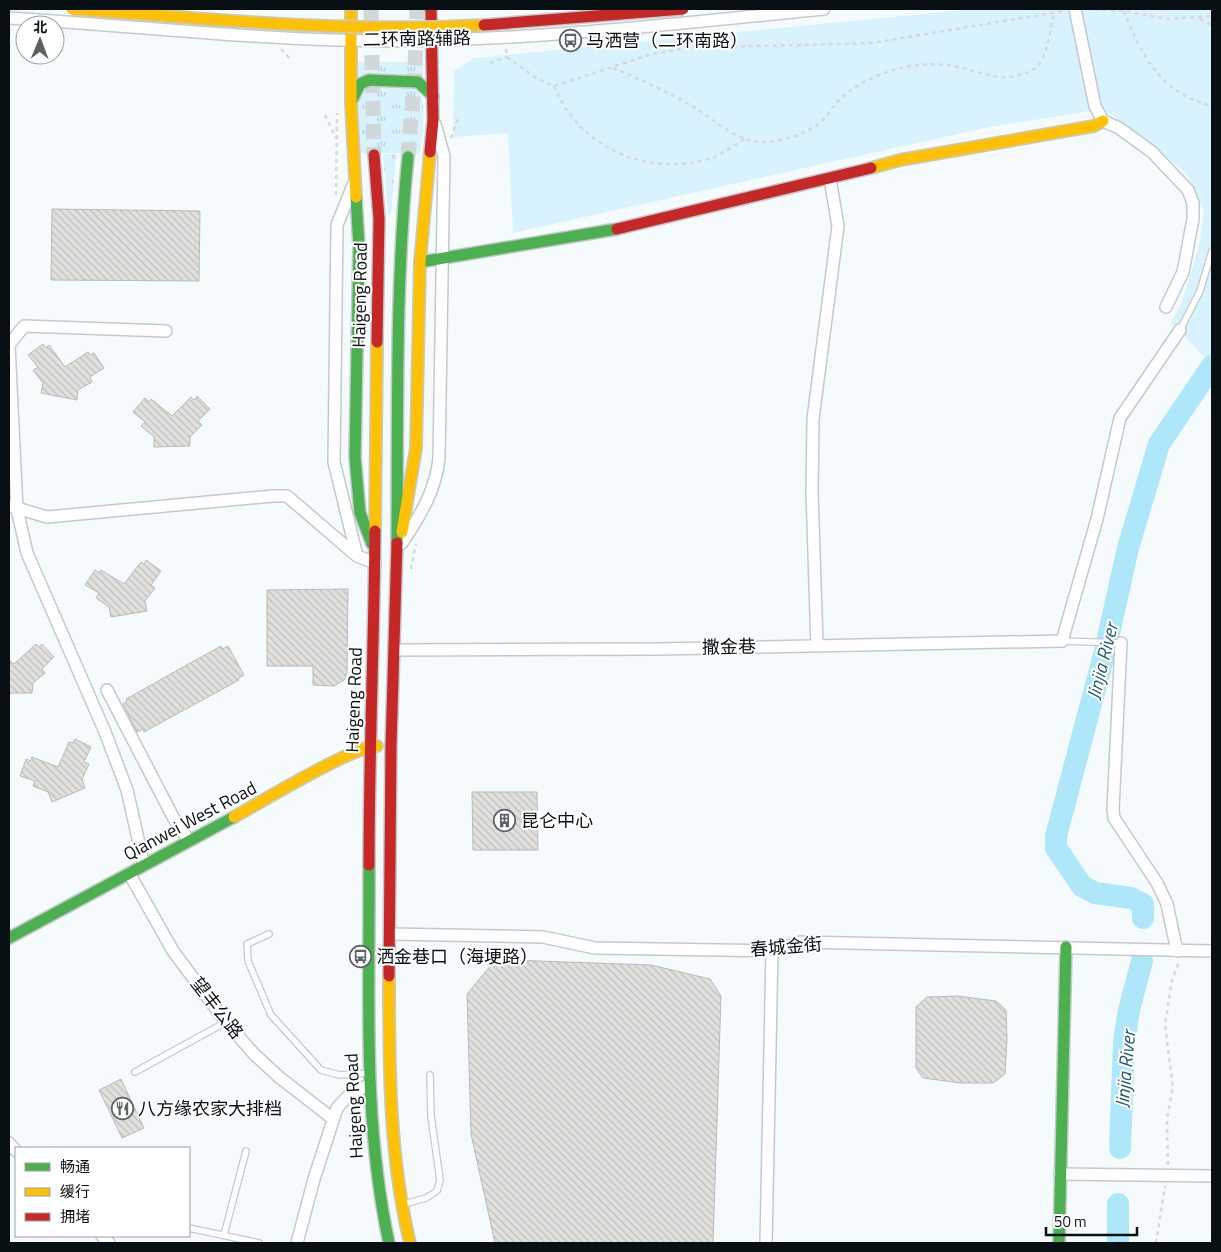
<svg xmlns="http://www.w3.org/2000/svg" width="1221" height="1252" font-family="'Titillium Web','Noto Sans SC',sans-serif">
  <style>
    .grass { fill: url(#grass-tufts) }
    .park { fill: #d8f3fd }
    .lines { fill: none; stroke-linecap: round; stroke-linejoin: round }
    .river { stroke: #aee7f9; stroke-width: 22 }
    .building { fill: url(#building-back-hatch); stroke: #bbbab8 }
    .secondary-tunnel { stroke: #d1d8d9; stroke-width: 15; stroke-dasharray: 15 8; stroke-linecap: butt }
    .lane-casing { stroke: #c3cacc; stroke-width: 8 }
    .street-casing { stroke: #c3cacc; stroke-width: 14 }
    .fast-casing { stroke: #c3cacc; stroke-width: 14 }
    .slow-casing { stroke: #c3cacc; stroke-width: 14 }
    .jam-casing { stroke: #c3cacc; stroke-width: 14 }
    .path { stroke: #d7d9d9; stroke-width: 2.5; stroke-dasharray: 4 4; stroke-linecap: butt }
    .lane { stroke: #fefeff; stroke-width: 5.5 }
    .street { stroke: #fefeff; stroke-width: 11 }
    .fast { stroke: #4caf50; stroke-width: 11 }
    .slow { stroke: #ffc107; stroke-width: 11 }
    .jam { stroke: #c62828; stroke-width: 11 }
    .slow-bridge-casing { stroke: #c3cacc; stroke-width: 14; stroke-linecap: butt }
    .jam-bridge-casing { stroke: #c3cacc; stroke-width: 14; stroke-linecap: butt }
    .slow-bridge { stroke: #ffc107; stroke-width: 11 }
    .jam-bridge { stroke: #c62828; stroke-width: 11 }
    .labels { text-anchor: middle; stroke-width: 4; stroke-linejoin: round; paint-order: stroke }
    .street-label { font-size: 18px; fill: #081013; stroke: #fff }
    .poi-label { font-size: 18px; fill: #081013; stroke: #fff; text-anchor: start }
    .water-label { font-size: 19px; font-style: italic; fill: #1c5b6d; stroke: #fff }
  </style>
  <defs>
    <pattern id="grass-tufts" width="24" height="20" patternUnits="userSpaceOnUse" patternTransform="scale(1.25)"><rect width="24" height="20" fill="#d8f3fd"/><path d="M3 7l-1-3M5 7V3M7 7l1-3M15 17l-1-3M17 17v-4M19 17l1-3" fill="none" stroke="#b8cfd8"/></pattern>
    <pattern id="building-back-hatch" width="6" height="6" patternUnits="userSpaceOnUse" patternTransform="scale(1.25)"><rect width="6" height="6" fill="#e0e0dd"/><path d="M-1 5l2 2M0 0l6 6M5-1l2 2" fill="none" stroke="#bfbfbd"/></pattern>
  </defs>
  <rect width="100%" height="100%" fill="#f5fbfc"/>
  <path class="grass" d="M 356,62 L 423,62 L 423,78 L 359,79 Z
    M 414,86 C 430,102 422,132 420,153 L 358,153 L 358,97 L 366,87 Z
    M 383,154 L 396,154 L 391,214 L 388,214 Z"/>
  <path class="park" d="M 974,9 L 1212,9 L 1212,365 L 1171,323 L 1182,302 L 1199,247 L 1204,211 L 1187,174 L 1111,114 L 1085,112 L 989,127 L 513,233 L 508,133 L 453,137 L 454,71 L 474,58 Z"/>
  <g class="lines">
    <path class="river" d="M 1143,918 L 1143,904 L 1131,898 L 1095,893 L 1082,886 L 1056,848 L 1056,836 L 1105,651 L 1128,548 L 1159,444 L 1212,366
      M 1120,1148 L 1124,1042 L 1129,1010 L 1142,961
      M 1118,1243 L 1118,1204"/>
  </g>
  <path class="building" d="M 52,209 L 200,211 L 199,281 L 51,280 Z
    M 43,344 L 46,348 L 49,345 L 65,367 L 88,352 L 90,355 L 94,353 L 104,368 L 90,377 L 92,382 L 78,390 L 77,400 L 41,393 L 43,383 L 33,370 L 38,367 L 28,355 Z
    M 197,396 L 210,409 L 198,421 L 202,425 L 190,437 L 190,446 L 154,447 L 154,437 L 141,426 L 145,422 L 133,412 L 145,398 L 149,402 L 151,399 L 172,416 L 191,397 L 194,400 Z
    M 146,560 L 161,571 L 151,585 L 155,588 L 145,601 L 147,611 L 111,617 L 109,607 L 96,598 L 99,593 L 85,585 L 95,570 L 99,573 L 101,570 L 124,584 L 141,562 L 144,564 Z
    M 348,589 L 347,673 L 344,680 L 334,686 L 313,685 L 313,666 L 267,666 L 267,590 Z
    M 36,644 L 39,647 L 42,644 L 54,657 L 42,669 L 45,673 L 33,683 L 32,693 L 9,693 L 9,660 L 14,664 Z
    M 221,646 L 223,649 L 228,646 L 244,675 L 238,678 L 239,680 L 144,732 L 143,729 L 137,732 L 123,704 L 127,701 L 126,699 Z
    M 75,739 L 91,747 L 84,762 L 89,764 L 82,779 L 85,788 L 52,802 L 48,792 L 33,786 L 35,781 L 20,776 L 26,759 L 31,761 L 32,757 L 58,767 L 69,742 L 73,743 Z
    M 472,792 L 537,792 L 538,850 L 473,850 Z
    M 510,960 L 651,965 L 710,979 L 721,996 L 713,1243 L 495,1243 L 471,1134 L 467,994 L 491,965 Z
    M 957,996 L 996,1001 L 1006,1010 L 1007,1039 L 1005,1074 L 993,1083 L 961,1083 L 923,1078 L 916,1068 L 916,1007 L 927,997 Z
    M 121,1079 L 144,1128 L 122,1138 L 99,1090 Z"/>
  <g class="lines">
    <path class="secondary-tunnel" d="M 371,9 L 374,155
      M 408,157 L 415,70 L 417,9"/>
    <defs>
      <path id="lane" d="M 1180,330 L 1200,291 L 1212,251
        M 1062,641 L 1121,643
        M 269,934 L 247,944 L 248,961 L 271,1015 L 321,1070 L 339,1075 L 368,1073
        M 135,1072 L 226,1022
        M 404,1204 L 426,1198 L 437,1191 L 440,1180 L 431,1116 L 430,1075
        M 189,1228 L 259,1243
        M 224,1235 L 246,1151"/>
      <path id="street" d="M 1075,9 L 1095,106 L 1103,121 L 1119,128 L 1152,152 L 1188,190 L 1193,203 L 1193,219 L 1183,272 L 1166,307
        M 9,18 C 137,26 266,41 394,41 C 538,40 682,23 824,9
        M 354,183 L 337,225 L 334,462 L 357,556
        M 10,506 L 47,517 L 273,496 L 287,496 L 357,556 L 375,563
        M 402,543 C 420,516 436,490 439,458 L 444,156 L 435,124
        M 1121,643 L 1113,809 L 1114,818 L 1157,883 L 1167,904 L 1177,951
        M 817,646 L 812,491 L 813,419 L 838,226 L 830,179
        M 395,650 L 657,649 L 1062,641 L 1097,519 L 1120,418 L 1180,330
        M 107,690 L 173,817 L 189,841
        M 144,865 L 127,790 L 105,732 L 27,553 L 17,509 L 9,345 L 24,326 L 166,331
        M 129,873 L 173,951 L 226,1022 L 254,1054 L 279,1077 L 333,1119
        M 391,934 L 543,937 L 595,948 L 772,951 L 801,942 L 1212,951
        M 9,1143 L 16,1151
        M 1060,1174 L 1212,1176
        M 102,1236 L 109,1243
        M 297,1243 L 314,1179 L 337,1108 L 351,1093 L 367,1086
        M 766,1243 L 772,951"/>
      <path id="fast" d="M 352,100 L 360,84 L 369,80 L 418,82 L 433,96
        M 356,197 L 359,246 L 355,457 L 360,513 L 372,544
        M 420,262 L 617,229
        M 397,543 C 398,415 395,285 408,157
        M 369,865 C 370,992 362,1118 389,1243
        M 9,938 L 234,817
        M 1059,1243 L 1066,947"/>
      <path id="slow" d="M 351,9 L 351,103 L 356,197
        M 871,168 L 900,160 L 1094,126 L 1103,121
        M 375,531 L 377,342
        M 402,532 L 416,448 L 420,262 L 430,152
        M 234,817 C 261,802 353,746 377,746
        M 389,976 C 389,1065 389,1156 410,1243"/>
      <path id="jam" d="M 430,152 L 433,120 L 431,9
        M 374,155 L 379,219 L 377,342
        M 617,229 L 871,168
        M 369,865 C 369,754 374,643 375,531
        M 389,976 L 391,746 L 397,543"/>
    </defs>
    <use href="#lane" class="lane-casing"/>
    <use href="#street" class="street-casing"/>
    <use href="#fast" class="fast-casing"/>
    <use href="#slow" class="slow-casing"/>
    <use href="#jam" class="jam-casing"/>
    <path class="path" d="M 1087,9 L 1124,11 L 1168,19 L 1212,16
      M 1124,11 C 1141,55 1161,94 1212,106
      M 1200,19 L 1212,25
      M 281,49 L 292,61
      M 506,49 L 507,57 L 536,78 L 554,86 L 652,54 L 687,48 L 872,43 L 1064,11
      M 490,63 L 507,57
      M 613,68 C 641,80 669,92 695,108 C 717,121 733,140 761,142 C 781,143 810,133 824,119 C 830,112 834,104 841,98 C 857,84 877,74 898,69 C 915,64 936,63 954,66 C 985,72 1003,86 1034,69 C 1048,60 1050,28 1054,13
      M 554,86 C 579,148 648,178 712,158 C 723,154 734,145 745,139
      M 325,115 L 336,138
      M 451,138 L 458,118
      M 336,195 L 337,113
      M 411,569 L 416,544
      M 1168,1165 L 1167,1119 L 1173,1087 L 1165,1025 L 1172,980 L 1179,962
      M 1156,1243 L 1165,1186"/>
    <use href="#lane" class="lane"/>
    <use href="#street" class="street"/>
    <use href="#fast" class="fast"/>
    <use href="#slow" class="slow"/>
    <use href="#jam" class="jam"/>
    <defs>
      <path id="slow-bridge" d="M 72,9 C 209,19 346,33 484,25"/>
      <path id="jam-bridge" d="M 484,25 L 683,9"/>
    </defs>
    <use href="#slow-bridge" class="slow-bridge-casing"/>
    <use href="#jam-bridge" class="jam-bridge-casing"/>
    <use href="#slow-bridge" class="slow-bridge"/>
    <use href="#jam-bridge" class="jam-bridge"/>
  </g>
  <defs>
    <symbol id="bus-ring" viewBox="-11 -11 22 22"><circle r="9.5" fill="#fff" stroke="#5b6265" stroke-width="1.5"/><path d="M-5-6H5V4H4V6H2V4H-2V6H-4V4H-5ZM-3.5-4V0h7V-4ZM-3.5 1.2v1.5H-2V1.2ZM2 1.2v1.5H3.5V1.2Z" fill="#5b6265"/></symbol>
    <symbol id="building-ring" viewBox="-11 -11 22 22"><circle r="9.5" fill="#fff" stroke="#5b6265" stroke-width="1.5"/><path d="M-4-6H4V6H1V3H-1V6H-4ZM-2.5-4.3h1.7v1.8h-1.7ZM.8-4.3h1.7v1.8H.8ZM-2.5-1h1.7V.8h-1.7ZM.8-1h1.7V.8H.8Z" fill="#5b6265"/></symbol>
    <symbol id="restaurant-ring" viewBox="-11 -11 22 22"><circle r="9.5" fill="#fff" stroke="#5b6265" stroke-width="1.5"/><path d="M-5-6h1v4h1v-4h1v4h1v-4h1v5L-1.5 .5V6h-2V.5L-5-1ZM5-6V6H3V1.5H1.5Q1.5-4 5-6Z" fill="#5b6265"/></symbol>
  </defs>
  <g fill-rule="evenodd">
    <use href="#bus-ring" x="558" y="28" width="25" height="25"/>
    <use href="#building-ring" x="492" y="808" width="25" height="25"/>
    <use href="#bus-ring" x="348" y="944" width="25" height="25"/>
    <use href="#restaurant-ring" x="110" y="1096" width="25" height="25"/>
  </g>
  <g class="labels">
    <g class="street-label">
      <text transform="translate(417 39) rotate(-1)" y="6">二环南路辅路</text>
      <text transform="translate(360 295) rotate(-89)" y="6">Haigeng Road</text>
      <text transform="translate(729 647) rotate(-1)" y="6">撒金巷</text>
      <text transform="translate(354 700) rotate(-88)" y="6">Haigeng Road</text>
      <text transform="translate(190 821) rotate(-28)" y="6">Qianwei West Road</text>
      <text transform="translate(786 947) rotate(-5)" y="6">春城金街</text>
      <text transform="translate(217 1008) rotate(52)" y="6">望丰公路</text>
      <text transform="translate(354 1106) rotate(-93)" y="6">Haigeng Road</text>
    </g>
    <g class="poi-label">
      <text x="586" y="47">马洒营（二环南路）</text>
      <text x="521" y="827">昆仑中心</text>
      <text x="376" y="963">洒金巷口（海埂路）</text>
      <text x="138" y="1115">八方缘农家大排档</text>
    </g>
    <g class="water-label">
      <text transform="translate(1102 661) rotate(-76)" y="7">Jinjia River</text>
      <text transform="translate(1125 1069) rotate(-85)" y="7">Jinjia River</text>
    </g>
  </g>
  <rect width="1221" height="1252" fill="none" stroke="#081013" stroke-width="20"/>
  <rect x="15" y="1147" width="175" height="90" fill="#ffffff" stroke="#9c9fa1"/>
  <rect x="25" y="1163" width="25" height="8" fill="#4caf50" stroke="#9c9fa1"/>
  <text x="60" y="1172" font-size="15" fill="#081013">畅通</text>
  <rect x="25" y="1188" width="25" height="8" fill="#ffc107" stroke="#9c9fa1"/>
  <text x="60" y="1197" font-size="15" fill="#081013">缓行</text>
  <rect x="25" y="1213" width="25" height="8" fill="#c62828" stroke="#9c9fa1"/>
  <text x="60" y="1222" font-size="15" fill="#081013">拥堵</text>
  <g transform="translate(40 40) rotate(1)"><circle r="24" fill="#ffffff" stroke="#9c9fa1"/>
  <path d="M0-4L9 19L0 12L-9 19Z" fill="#5b6265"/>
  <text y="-8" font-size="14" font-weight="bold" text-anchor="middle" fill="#081013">北</text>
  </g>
  <path d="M1046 1227v8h91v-8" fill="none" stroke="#081013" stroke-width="2.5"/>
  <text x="1054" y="1227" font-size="15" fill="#081013" stroke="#ffffff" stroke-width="4" paint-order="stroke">50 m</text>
</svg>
